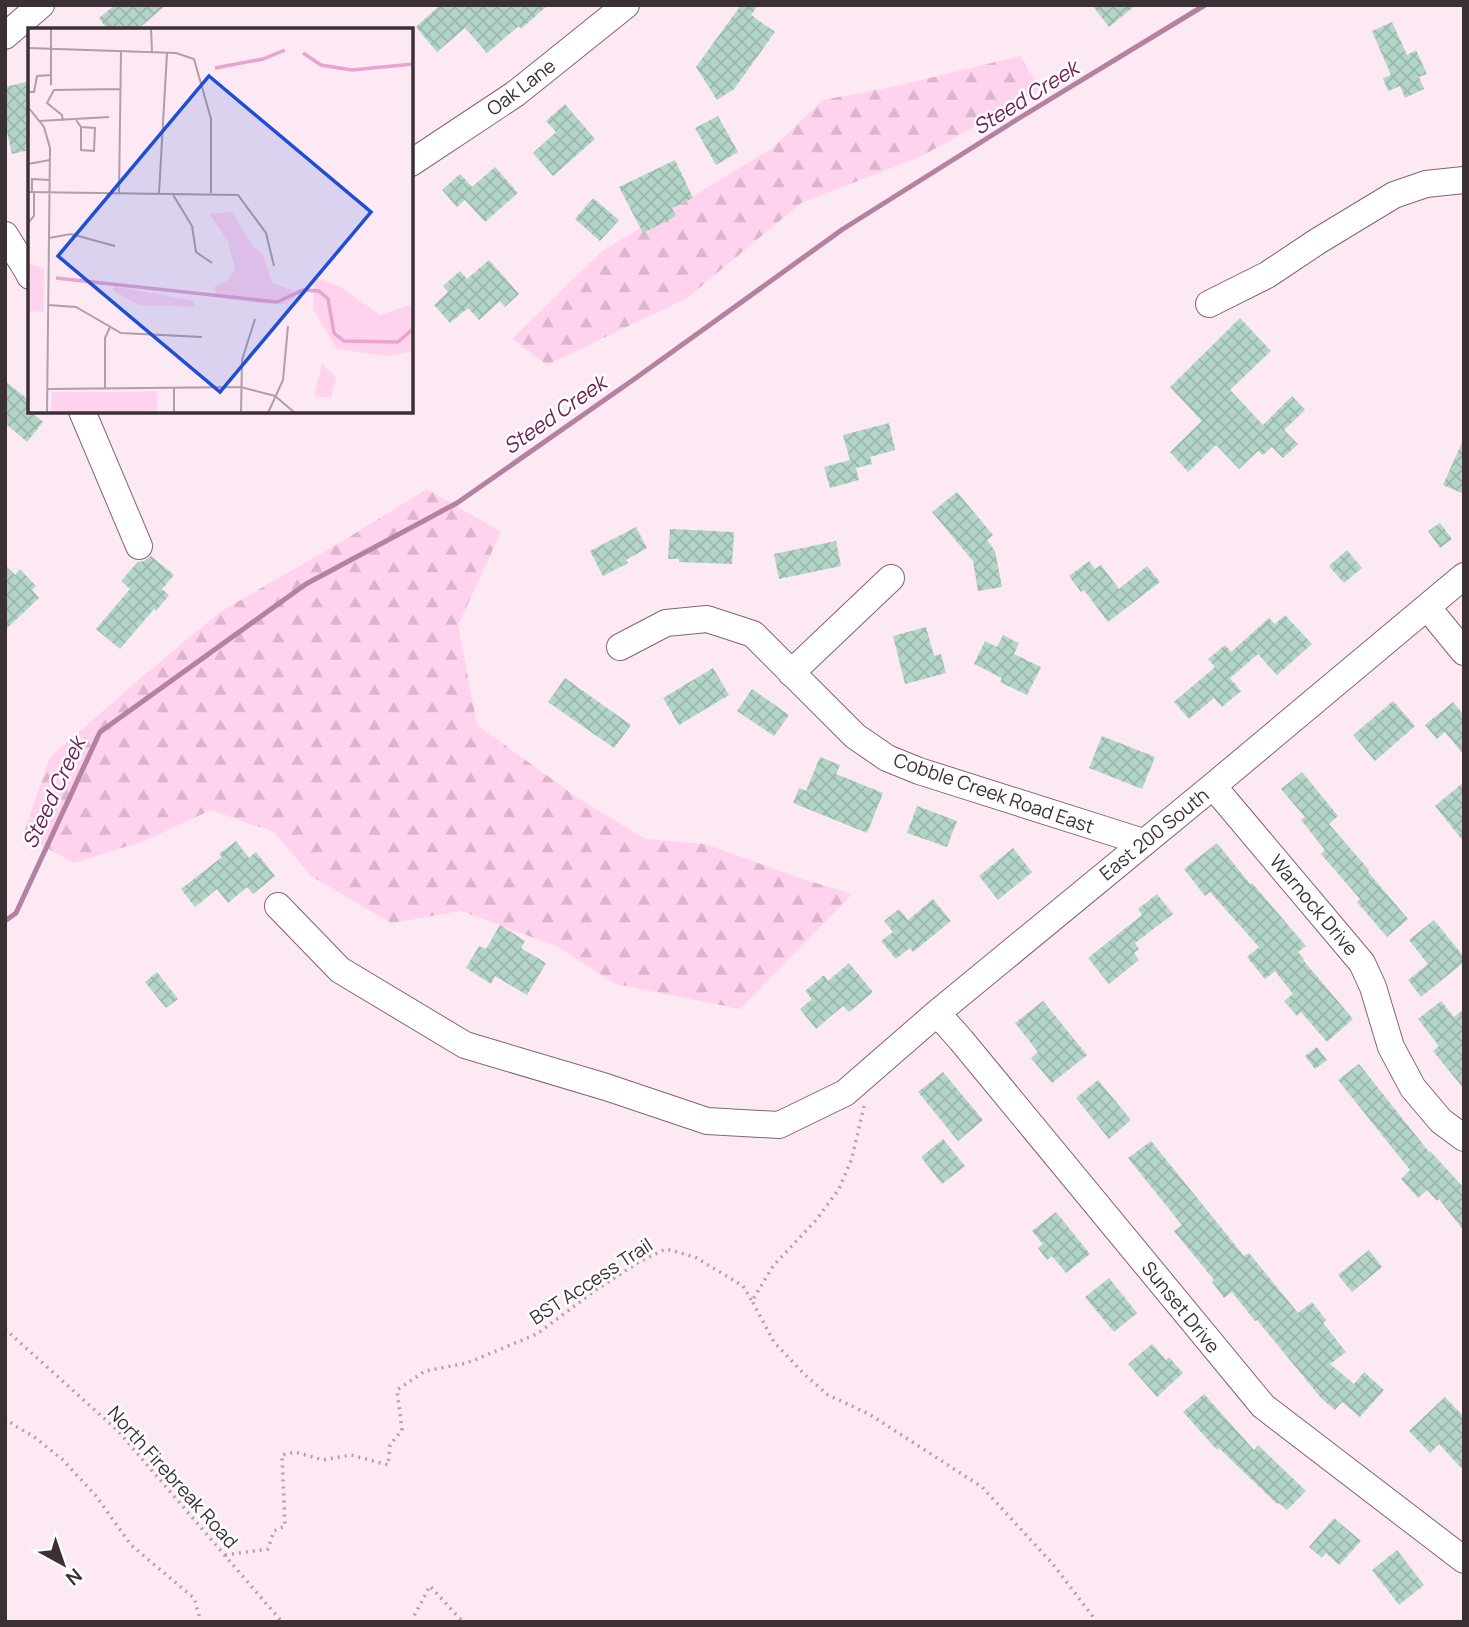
<svg xmlns="http://www.w3.org/2000/svg" width="1469" height="1627" font-family="Manrope,sans-serif">
  <style>
    .forest { fill: url(#forest-firs) }
    .lines { fill: none; stroke-linecap: round; stroke-linejoin: round }
    .stream { stroke: #b481a1; stroke-width: 5 }
    .building { fill: url(#building-cross-hatch) }
    .minor-casing { stroke: #806575; stroke-width: 28 }
    .path { stroke: #b1a1ab; stroke-width: 3.5; stroke-dasharray: 2 5; stroke-linecap: butt }
    .minor { stroke: #fff; stroke-width: 26 }
    .labels { text-anchor: middle; stroke-width: 5; stroke-linejoin: round; paint-order: stroke }
    .street-label { font-size: 19px; fill: #3c3037; stroke: #fff }
    .water-label { font-size: 21px; font-style: italic; fill: #6d2056; stroke: #fff }
    .inset-river { fill: none; stroke: #e8a4ce; stroke-width: 3.5 }
    .inset-road { fill: none; stroke: #af9fa8; stroke-width: 2 }
    .view { fill: #1d4ed8; fill-opacity: 0.15; stroke: #1d4ed8; stroke-width: 3.5 }
    .inset-edge { fill: none; stroke: #3c3037; stroke-width: 3.5 }
  </style>
  <defs>
    <pattern id="forest-firs" width="22" height="20" patternUnits="userSpaceOnUse" patternTransform="scale(1.75)"><rect width="22" height="20" fill="#ffd2ed"/><path d="M5 1l3.5 6h-7zM16 11l3.5 6h-7z" fill="#dbb5cc"/></pattern>
    <pattern id="building-cross-hatch" width="8" height="8" patternUnits="userSpaceOnUse" patternTransform="scale(1.75)"><rect width="8" height="8" fill="#b3d5c7"/><path d="M0 0l8 8M0 8l8-8" fill="none" stroke="#9bb7ac"/></pattern>
  </defs>
  <rect width="100%" height="100%" fill="#fce9f4"/>
  <path class="forest" d="M 1020,56 L 1040,89 L 922,156 L 801,203 L 687,298 L 547,365 L 512,339 L 601,252 L 771,149 L 823,100 L 897,86 Z
    M 427,489 L 501,532 L 458,625 L 477,725 L 578,798 L 645,839 L 705,844 L 802,879 L 852,894 L 740,1009 L 616,984 L 556,946 L 461,911 L 391,923 L 311,876 L 274,832 L 211,810 L 144,841 L 74,863 L 23,835 L 50,757 L 142,677 L 220,612 L 346,539 Z"/>
  <g class="lines">
    <path class="stream" d="M 5,921 L 16,913 L 100,732 L 306,584 L 457,503 L 633,380 L 843,229 L 1021,117 L 1205,5"/>
  </g>
  <path class="building" d="M 115,5 L 166,5 L 137,30 L 108,30 L 99,18 Z
    M 440,5 L 548,5 L 521,29 L 519,26 L 487,53 L 465,28 L 437,52 L 416,27 Z
    M 741,5 L 758,5 L 751,15 L 775,32 L 734,89 L 717,100 L 696,67 Z
    M 1092,5 L 1136,5 L 1109,27 Z
    M 1392,22 L 1407,55 L 1416,50 L 1427,74 L 1419,77 L 1424,89 L 1405,98 L 1400,86 L 1388,91 L 1383,78 L 1391,75 L 1372,31 Z
    M 26,82 L 30,99 L 30,150 L 12,154 L 5,123 L 5,87 Z
    M 565,104 L 595,139 L 553,176 L 533,153 L 556,132 L 546,121 Z
    M 718,116 L 738,152 L 716,165 L 695,128 Z
    M 675,160 L 693,198 L 672,208 L 676,216 L 643,233 L 619,187 Z
    M 495,167 L 518,193 L 485,222 L 465,200 L 457,207 L 442,190 L 460,174 L 472,187 Z
    M 593,198 L 619,220 L 600,241 L 575,219 Z
    M 489,260 L 519,294 L 505,307 L 500,301 L 479,320 L 468,308 L 450,323 L 434,305 L 448,292 L 443,286 L 460,271 L 467,279 Z
    M 1240,318 L 1271,351 L 1230,390 L 1263,425 L 1292,396 L 1305,410 L 1284,430 L 1298,444 L 1283,458 L 1272,447 L 1263,455 L 1258,451 L 1239,469 L 1216,445 L 1188,472 L 1170,452 L 1202,421 L 1170,387 Z
    M 5,381 L 30,401 L 30,411 L 43,422 L 27,442 L 5,423 Z
    M 889,423 L 895,450 L 870,457 L 872,464 L 856,468 L 859,480 L 830,488 L 824,467 L 850,460 L 843,435 Z
    M 1464,438 L 1464,494 L 1443,485 Z
    M 957,492 L 993,535 L 987,540 L 995,551 L 1002,587 L 978,591 L 973,561 L 932,512 Z
    M 1440,523 L 1452,539 L 1440,548 L 1428,531 Z
    M 636,527 L 647,548 L 626,560 L 628,563 L 603,576 L 590,551 Z
    M 670,529 L 734,532 L 732,564 L 679,562 L 679,559 L 668,559 Z
    M 836,541 L 841,566 L 779,579 L 774,554 Z
    M 1347,550 L 1362,568 L 1344,583 L 1329,566 Z
    M 151,556 L 174,575 L 162,589 L 169,595 L 156,611 L 154,609 L 120,649 L 96,629 L 130,589 L 121,581 L 138,562 L 144,561 Z
    M 1089,561 L 1095,569 L 1101,565 L 1119,589 L 1147,566 L 1160,582 L 1108,622 L 1084,590 L 1081,592 L 1069,576 Z
    M 5,565 L 15,575 L 20,569 L 36,586 L 32,590 L 39,598 L 5,630 Z
    M 1285,615 L 1312,644 L 1277,675 L 1258,654 L 1230,678 L 1241,691 L 1222,707 L 1214,698 L 1189,719 L 1174,702 L 1215,667 L 1208,659 L 1225,645 L 1231,652 L 1269,618 L 1275,624 Z
    M 926,627 L 934,656 L 941,654 L 946,673 L 905,684 L 893,636 Z
    M 1003,635 L 1019,643 L 1014,654 L 1041,667 L 1027,695 L 1000,682 L 1002,678 L 974,664 L 985,641 L 997,647 Z
    M 713,668 L 729,695 L 679,725 L 663,698 Z
    M 565,678 L 631,725 L 614,748 L 548,702 Z
    M 752,689 L 789,715 L 774,736 L 737,711 Z
    M 1393,701 L 1415,726 L 1375,761 L 1353,735 Z
    M 1453,702 L 1464,715 L 1464,755 L 1445,732 L 1437,739 L 1425,725 Z
    M 1102,736 L 1155,757 L 1142,789 L 1089,768 Z
    M 820,757 L 840,765 L 836,774 L 883,793 L 867,833 L 793,803 L 799,788 L 806,791 Z
    M 1302,772 L 1338,816 L 1329,824 L 1369,870 L 1368,872 L 1408,919 L 1387,937 L 1357,902 L 1360,899 L 1321,854 L 1325,850 L 1301,820 L 1305,817 L 1281,789 Z
    M 1464,782 L 1464,842 L 1435,806 Z
    M 917,806 L 957,821 L 947,847 L 907,833 Z
    M 236,841 L 249,858 L 256,852 L 275,876 L 253,894 L 247,887 L 228,903 L 217,889 L 195,907 L 181,889 L 222,857 L 219,854 Z
    M 1217,843 L 1250,884 L 1252,883 L 1306,946 L 1298,952 L 1304,959 L 1303,960 L 1353,1019 L 1327,1042 L 1301,1012 L 1297,1016 L 1284,1001 L 1293,994 L 1275,971 L 1265,979 L 1247,957 L 1259,947 L 1210,892 L 1205,896 L 1184,869 Z
    M 1013,848 L 1032,872 L 998,900 L 979,876 Z
    M 1157,894 L 1173,914 L 1135,943 L 1139,949 L 1134,953 L 1139,960 L 1109,984 L 1088,958 L 1142,915 L 1138,909 Z
    M 933,899 L 951,921 L 913,952 L 910,948 L 896,959 L 881,941 L 893,932 L 884,921 L 899,909 L 908,920 Z
    M 1434,920 L 1464,957 L 1464,962 L 1421,997 L 1408,980 L 1428,964 L 1409,940 Z
    M 500,925 L 525,941 L 521,948 L 546,963 L 527,995 L 495,976 L 491,984 L 466,968 L 479,946 L 486,949 Z
    M 849,963 L 873,992 L 849,1012 L 843,1006 L 816,1029 L 800,1009 L 812,999 L 805,991 L 824,975 L 828,981 Z
    M 157,972 L 178,999 L 166,1008 L 145,982 Z
    M 1043,1001 L 1087,1055 L 1052,1083 L 1031,1058 L 1038,1052 L 1015,1023 Z
    M 1441,1001 L 1454,1017 L 1464,1009 L 1464,1089 L 1433,1051 L 1439,1046 L 1418,1019 Z
    M 1317,1047 L 1327,1060 L 1315,1069 L 1305,1056 Z
    M 1359,1064 L 1429,1152 L 1430,1151 L 1464,1188 L 1464,1231 L 1439,1199 L 1437,1201 L 1427,1190 L 1418,1198 L 1401,1179 L 1410,1170 L 1338,1080 Z
    M 943,1072 L 983,1120 L 958,1141 L 918,1092 Z
    M 1098,1080 L 1131,1120 L 1109,1139 L 1076,1098 Z
    M 943,1139 L 965,1166 L 942,1184 L 921,1157 Z
    M 1151,1141 L 1244,1256 L 1249,1253 L 1298,1313 L 1312,1302 L 1326,1320 L 1323,1323 L 1346,1352 L 1330,1364 L 1354,1384 L 1364,1372 L 1384,1390 L 1360,1417 L 1342,1402 L 1335,1410 L 1321,1398 L 1257,1320 L 1255,1321 L 1232,1292 L 1224,1298 L 1212,1282 L 1214,1280 L 1174,1231 L 1182,1225 L 1128,1158 Z
    M 1056,1212 L 1090,1254 L 1066,1273 L 1052,1256 L 1047,1260 L 1038,1248 L 1043,1244 L 1032,1231 Z
    M 1369,1250 L 1382,1267 L 1352,1292 L 1338,1275 Z
    M 1109,1278 L 1137,1313 L 1114,1332 L 1085,1297 Z
    M 1152,1344 L 1166,1360 L 1169,1357 L 1183,1373 L 1157,1397 L 1128,1364 Z
    M 1204,1394 L 1254,1450 L 1258,1445 L 1306,1491 L 1287,1510 L 1279,1503 L 1277,1504 L 1219,1448 L 1217,1450 L 1183,1412 Z
    M 1445,1397 L 1464,1417 L 1464,1471 L 1439,1444 L 1430,1453 L 1409,1431 Z
    M 1334,1518 L 1361,1541 L 1339,1565 L 1326,1553 L 1322,1558 L 1309,1547 Z
    M 1397,1550 L 1424,1585 L 1399,1605 L 1372,1570 Z"/>
  <g class="lines">
    <defs>
      <path id="minor" d="M 5,36 L 41,5
        M 411,163 L 515,94 L 626,5
        M 5,235 L 27,270 L 30,276
        M 1209,304 L 1267,275 L 1318,241 L 1394,195 L 1426,184 L 1464,180
        M 82,411 L 139,546
        M 1427,607 L 1464,652
        M 620,647 L 666,623 L 707,619 L 753,634 L 855,736 L 887,758 L 919,771 L 1143,842
        M 791,673 L 891,578
        M 1213,786 L 1362,963 L 1373,987 L 1391,1047 L 1413,1088 L 1441,1121 L 1464,1138
        M 278,906 L 340,970 L 465,1045 L 606,1087 L 707,1121 L 779,1125 L 845,1093 L 937,1013 L 1213,786 L 1464,576
        M 937,1013 L 961,1040 L 1263,1406 L 1464,1560"/>
    </defs>
    <use href="#minor" class="minor-casing"/>
    <path class="path" d="M 864,1106 L 852,1158 L 839,1189 L 817,1219 L 773,1266 L 752,1301 L 774,1342 L 804,1374 L 828,1395 L 869,1414 L 982,1487 L 1052,1563 L 1097,1622
      M 5,1329 L 118,1431 L 282,1622
      M 5,1418 L 15,1426 L 33,1436 L 63,1460 L 96,1496 L 131,1545 L 194,1598 L 201,1622
      M 225,1555 L 268,1549 L 274,1531 L 285,1526 L 282,1455 L 295,1452 L 323,1460 L 351,1455 L 388,1465 L 390,1445 L 402,1430 L 397,1390 L 425,1371 L 467,1363 L 537,1334 L 596,1290 L 639,1262 L 666,1249 L 695,1257 L 743,1286 L 752,1301
      M 416,1622 L 414,1616 L 430,1586 L 463,1622"/>
    <use href="#minor" class="minor"/>
  </g>
  <g class="labels">
    <g class="street-label">
      <text transform="translate(521 87) rotate(-37)" y="7">Oak Lane</text>
      <text transform="translate(994 793) rotate(19)" y="7">Cobble Creek Road East</text>
      <text transform="translate(1154 834) rotate(-39)" y="7">East 200 South</text>
      <text transform="translate(1314 905) rotate(50)" y="7">Warnock Drive</text>
      <text transform="translate(591 1281) rotate(-33)" y="7">BST Access Trail</text>
      <text transform="translate(1181 1307) rotate(51)" y="7">Sunset Drive</text>
      <text transform="translate(173 1477) rotate(48)" y="7">North Firebreak Road</text>
    </g>
    <g class="water-label">
      <text transform="translate(1026 98) rotate(-32)" y="7">Steed Creek</text>
      <text transform="translate(555 415) rotate(-35)" y="7">Steed Creek</text>
      <text transform="translate(54 793) rotate(-65)" y="7">Steed Creek</text>
    </g>
  </g>
  <g transform="translate(28 28)">
    <rect width="385" height="385" fill="#fce9f4"/>
    <path d="M 294,336 L 308,349 L 303,370 L 286,368 Z" fill="#ffd2ed"/>
    <path d="M 204,184 L 226,220 L 235,226 L 244,255 L 264,262 L 267,270 L 257,276 L 239,276 L 190,270 L 186,259 L 200,252 L 207,240 L 199,211 L 181,186 ZM 286,249 L 311,258 L 352,287 L 385,276 L 385,323 L 359,328 L 309,321 L 285,281 ZM 86,258 L 166,273 L 167,279 L 111,277 L 85,263 Z" fill="#ffd2ed"/>
    <path d="M 24,364 L 102,364 L 102,385 L 23,385 Z" fill="#ffd2ed"/>
    <path d="M 0,236 L 16,240 L 16,284 L 1,283 ZM 129,363 L 129,385 L 102,385 L 102,364 Z" fill="#ffd2ed"/>
    <path class="inset-river" d="M 275,25 L 293,37 L 324,42 L 385,36M 187,40 L 235,31 L 257,22M 28,250 L 249,274 L 275,262 L 291,263 L 300,271 L 306,305 L 316,313 L 370,314 L 385,301"/>
    <path class="inset-road" d="M 123,0 L 124,24M 0,20 L 148,25 L 166,31 L 183,91 L 183,165M 23,57 L 23,0M 0,64 L 6,64 L 9,48 L 23,47M 0,79 L 16,99 L 22,120 L 19,385M 48,92 L 53,99 L 53,122 L 66,123 L 67,100 L 53,99M 11,93 L 81,89M 35,93 L 34,87 L 19,75 L 26,62 L 92,61M 0,136 L 22,132M 0,164 L 210,167 L 238,205 L 246,238M 4,164 L 4,151 L 22,152M 91,165 L 93,22M 131,165 L 139,25M 144,165 L 164,198 L 168,224 L 184,235M 0,195 L 6,188 L 6,164M 21,210 L 43,206 L 87,218M 20,277 L 48,279 L 93,305 L 174,309M 77,360 L 77,310 L 82,299M 19,361 L 213,359 L 247,368 L 267,385M 146,385 L 146,360M 213,385 L 214,332 L 227,291M 240,385 L 255,352 L 260,298"/>
    <path class="view" d="M 181,48 L 343,184 L 192,364 L 30,228 Z"/>
    <rect width="385" height="385" class="inset-edge"/>
  </g>
  <rect width="1469" height="1627" fill="none" stroke="#3c3037" stroke-width="14"/>
  <g transform="translate(63 1564) rotate(140)" stroke="#ffffff" stroke-width="5" paint-order="stroke">
  <path d="M0-5L12 26L0 18L-12 26Z" fill="#3c3037"/>
  <text y="-10" font-size="19" font-weight="bold" text-anchor="middle" fill="#3c3037">N</text>
  </g>
</svg>
